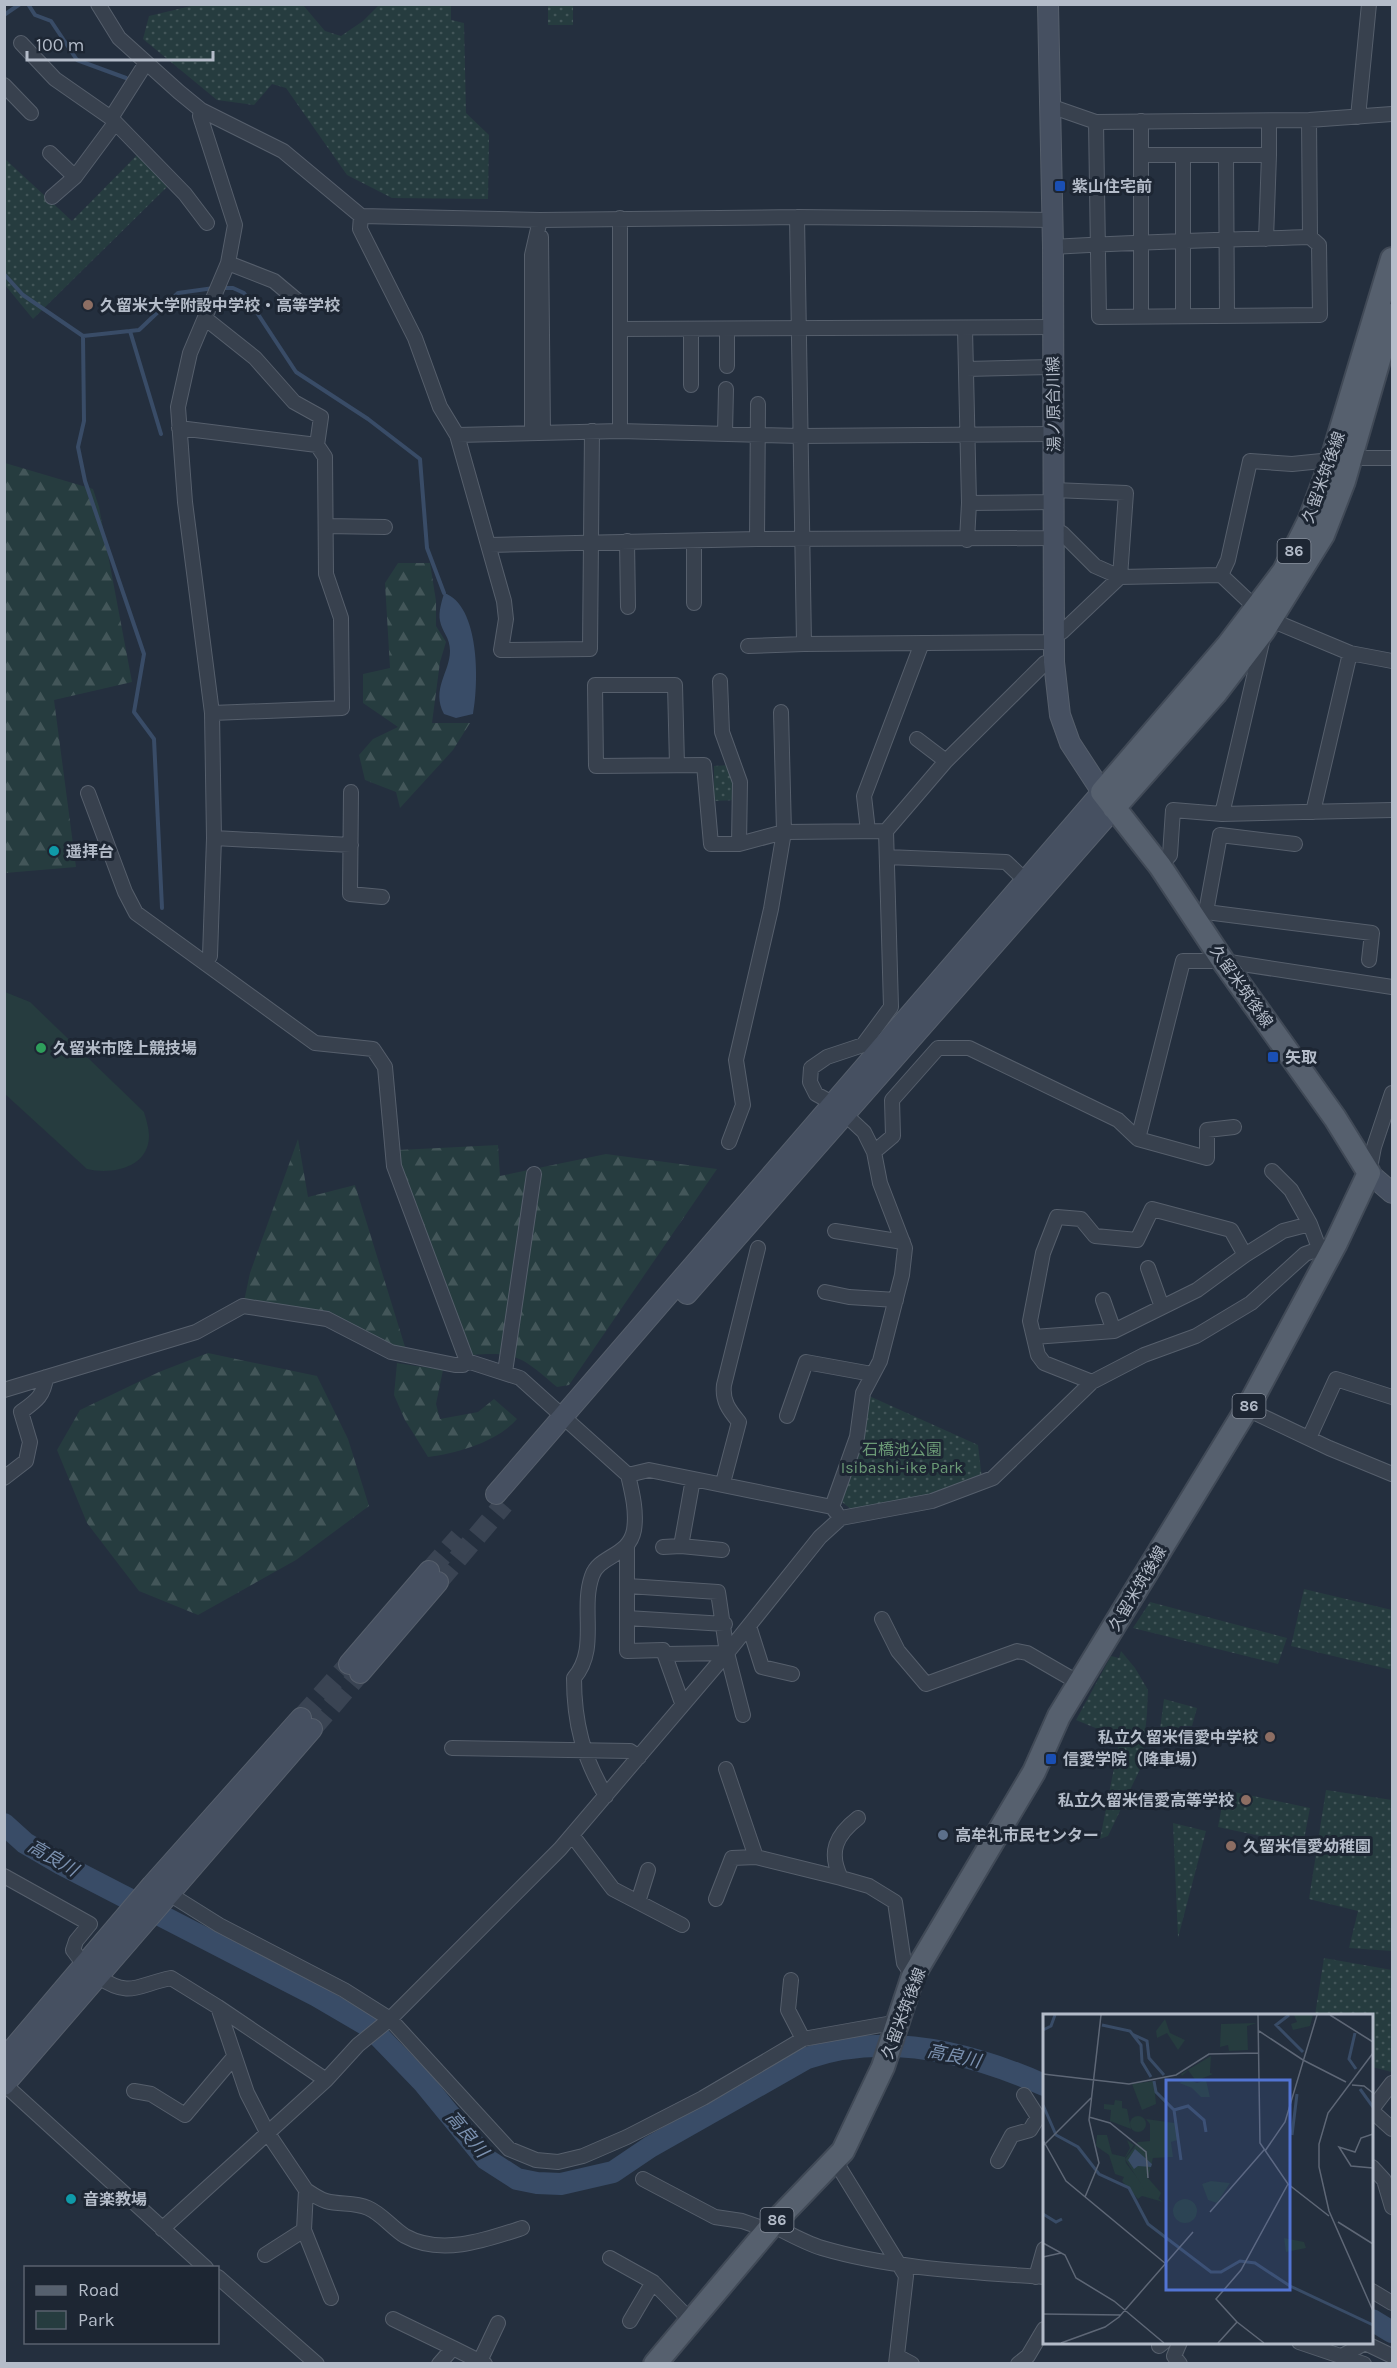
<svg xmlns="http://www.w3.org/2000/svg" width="1397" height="2368" font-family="Karla,'Noto Sans JP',sans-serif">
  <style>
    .green { fill: url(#green-dots) }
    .forest { fill: url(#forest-firs) }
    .pitch { fill: #263c3f }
    .water { fill: #394c67 }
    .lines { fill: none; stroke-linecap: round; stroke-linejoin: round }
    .stream { stroke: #394c67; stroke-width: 4 }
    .river { stroke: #394c67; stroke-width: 22 }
    .secondary-tunnel { stroke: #3a4453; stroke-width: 20; stroke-dasharray: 20 10; stroke-linecap: butt }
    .street-casing { stroke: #565f6c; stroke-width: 16 }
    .secondary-casing { stroke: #565f6c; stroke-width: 22 }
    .primary-casing { stroke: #414a57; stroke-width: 26 }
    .street { stroke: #38414e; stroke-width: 14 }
    .secondary { stroke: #465061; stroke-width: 20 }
    .primary { stroke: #56606e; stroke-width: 22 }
    .transit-dot { fill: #1a4fb4; stroke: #1d2633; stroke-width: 2 }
    .education-dot { fill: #8d6e63; stroke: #1d2633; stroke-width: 2 }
    .culture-dot { fill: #0f9aa8; stroke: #1d2633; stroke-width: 2 }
    .leisure-dot { fill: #2e9e5b; stroke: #1d2633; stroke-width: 2 }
    .service-dot { fill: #5c6f8a; stroke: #1d2633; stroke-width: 2 }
    .labels { text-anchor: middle; stroke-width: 6; stroke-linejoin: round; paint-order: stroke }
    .shield { fill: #1d2633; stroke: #878f9c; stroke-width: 1.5 }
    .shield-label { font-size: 15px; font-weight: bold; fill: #b4bcc9 }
    .poi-label { font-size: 16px; font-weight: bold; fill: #b4bcc9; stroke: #1d2633; text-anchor: start }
    .street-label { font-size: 16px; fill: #b4bcc9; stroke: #1d2633 }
    .park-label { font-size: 16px; fill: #6b9a76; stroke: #1d2633 }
    .water-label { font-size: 18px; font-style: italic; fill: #7c92b1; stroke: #1d2633 }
    .inset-river { fill: none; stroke: #394c67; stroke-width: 3 }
    .inset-road { fill: none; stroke: #5e6776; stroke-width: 1.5 }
    .view { fill: #5274d3; fill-opacity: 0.15; stroke: #5274d3; stroke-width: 3 }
    .inset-edge { fill: none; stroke: #b4bcc9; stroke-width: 3 }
  </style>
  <defs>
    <pattern id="green-dots" width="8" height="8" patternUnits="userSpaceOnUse" patternTransform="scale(1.5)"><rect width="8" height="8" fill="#263c3f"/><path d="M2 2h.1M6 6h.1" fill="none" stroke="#435659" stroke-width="1.8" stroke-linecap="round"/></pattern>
    <pattern id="forest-firs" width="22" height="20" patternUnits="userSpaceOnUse" patternTransform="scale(1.5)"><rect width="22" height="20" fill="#263c3f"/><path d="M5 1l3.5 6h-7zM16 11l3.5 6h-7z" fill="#435659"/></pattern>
  </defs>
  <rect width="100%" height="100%" fill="#242f3e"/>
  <path class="green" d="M 195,5 L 303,5 L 325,31 L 341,36 L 363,21 L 379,5 L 451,5 L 451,20 L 464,23 L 466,113 L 489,135 L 488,199 L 392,198 L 347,175 L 286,88 L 272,84 L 254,105 L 217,100 L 143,39 L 149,16 Z
    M 548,5 L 573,5 L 573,25 L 548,25 Z
    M 140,152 L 171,183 L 33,319 L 5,285 L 4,158 L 72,221 Z
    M 730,765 L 736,780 L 737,800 L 714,801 L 714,766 Z
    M 867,1395 L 978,1445 L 982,1479 L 932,1496 L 852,1510 L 842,1502 L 862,1440 Z
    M 1304,1589 L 1392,1610 L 1392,1670 L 1291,1646 Z
    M 1150,1602 L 1287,1638 L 1278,1664 L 1133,1628 Z
    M 1121,1651 L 1135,1668 L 1148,1690 L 1147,1713 L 1142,1765 L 1108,1836 L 1100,1839 L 1120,1738 L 1076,1720 L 1111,1656 L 1119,1658 Z
    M 1164,1699 L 1197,1708 L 1192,1726 L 1180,1726 L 1169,1740 L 1159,1737 Z
    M 1225,1790 L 1310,1808 L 1303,1845 L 1218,1827 Z
    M 1326,1790 L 1392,1800 L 1392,1951 L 1349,1948 L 1358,1911 L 1309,1899 Z
    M 1173,1823 L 1206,1831 L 1178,1938 Z
    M 1324,1958 L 1392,1970 L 1392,2072 L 1372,2067 L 1372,2016 L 1315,2015 Z"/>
  <path class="forest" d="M 5,463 L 93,489 L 99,507 L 132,682 L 54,700 L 76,867 L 5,873 Z
    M 398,563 L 430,563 L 436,601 L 436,626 L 446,642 L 440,662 L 432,723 L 470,723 L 453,750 L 400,808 L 396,792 L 365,780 L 359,755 L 373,739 L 398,727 L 363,703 L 363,674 L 390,668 L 385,583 Z
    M 298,1139 L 308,1197 L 355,1185 L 406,1350 L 327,1319 L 243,1306 L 250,1273 Z
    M 498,1145 L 500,1176 L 606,1154 L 717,1169 L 569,1385 L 557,1387 C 524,1359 518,1351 473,1355 L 396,1172 L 399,1150 Z
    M 208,1353 L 317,1376 L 348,1439 L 369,1506 L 296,1560 L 198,1615 L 139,1591 L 87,1523 L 57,1450 L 80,1410 L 159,1372 Z
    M 397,1363 L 443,1370 L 436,1404 L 440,1419 L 478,1412 L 494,1399 L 517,1419 C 497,1442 458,1453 428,1457 L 405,1420 L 394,1395 Z"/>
  <path class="pitch" d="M 5,992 L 30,1002 L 144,1112 C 146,1119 149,1128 149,1136 C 149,1168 111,1175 87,1169 L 5,1094 Z"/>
  <path class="water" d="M 444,593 C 480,605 479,683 473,714 L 456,718 L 444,714 C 431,689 450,672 450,651 C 450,637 442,632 440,621 C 438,612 442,601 444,593 Z"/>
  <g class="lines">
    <path class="stream" d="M 28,4 L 35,15 L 51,21 L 77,60 L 126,78
      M 4,15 L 20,4
      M 4,274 L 23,295 L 83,336 L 84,421 L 78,447 L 85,481 L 144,654 L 134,712 L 154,739 L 162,908
      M 221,288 L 233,288 L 244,293 L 296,372 L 368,419 L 420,459 L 427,548 L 444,593
      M 130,331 L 161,434
      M 83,336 L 139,330 L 178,293 L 214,288"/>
    <path class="river" d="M 4,1824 L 25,1843 L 61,1864 L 317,1996 L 370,2027 L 423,2082 L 486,2159 L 517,2179 L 537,2183 L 561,2184 L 613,2172 L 650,2147 L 807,2058 C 885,2031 972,2053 1044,2085
      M 1372,2320 L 1392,2332"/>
    <path class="secondary-tunnel" d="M 429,1571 L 459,1537
      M 438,1582 L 504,1504
      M 301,1718 L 349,1664
      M 312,1729 L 360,1673"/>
    <defs>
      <path id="street" d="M 98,4 L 119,38 L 179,92 L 201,110 L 283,151 L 361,216 L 540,220 L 797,217 L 1052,220
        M 21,43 L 55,79 L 111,118 L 146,63
        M 4,85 L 31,113
        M 1050,106 L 1096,122 L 1309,120 L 1392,114
        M 201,110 L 200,116 L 235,225 L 228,263 L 190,353 L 178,407 L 185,502 L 212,713 L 214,838 L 210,956 L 206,962
        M 1358,117 L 1369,4
        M 111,118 L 185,194 L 207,223
        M 1309,120 L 1310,237
        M 1141,121 L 1141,315
        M 50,153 L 75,177
        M 1141,155 L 1269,155 L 1269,121
        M 1183,155 L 1183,315
        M 1226,155 L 1227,316
        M 52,197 L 75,177 L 115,123
        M 361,216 L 360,229 L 415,338 L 440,407 L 457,435 L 504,601 L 506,619 L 501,650 L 590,649 L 592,431
        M 797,217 L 804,644 L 1054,642
        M 620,218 L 620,431 L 800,436 L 1054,434
        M 541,237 L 543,433
        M 1266,239 L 1269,155
        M 1053,247 C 1138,242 1224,240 1310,237 L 1319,245 L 1320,315 L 1099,317 L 1096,122
        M 228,263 L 274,281 L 299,302
        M 206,319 L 255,358 L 294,402 L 321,417 L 317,445 L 325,457 L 326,574 L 341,618 L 342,708 L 212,713
        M 620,329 L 1051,327
        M 965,329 L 969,503 L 967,540
        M 691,331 L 691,385
        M 727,331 L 727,366
        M 966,369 L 1052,367
        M 179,428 L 317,445
        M 532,433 L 532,255 L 540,220
        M 725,433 L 726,389
        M 457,435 L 620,431
        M 1054,490 L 1126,493 L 1120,577 L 1221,575 L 1257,609
        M 969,503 L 1054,502
        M 326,526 L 385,527
        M 757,539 L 758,404
        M 627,541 L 628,607
        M 694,541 L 694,603
        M 489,545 L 757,539 L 1054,538
        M 1221,575 L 1228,560 L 1250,461 L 1292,464 L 1351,458 L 1392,458
        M 1271,620 L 1350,653 L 1392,661
        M 1054,632 L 1062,632 L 1120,577 L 1095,566 L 1062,533 L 1054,533
        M 748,646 L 804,644
        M 720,681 L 722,732 L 740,782 L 739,844 L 784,832 L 781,712
        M 917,739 L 946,761
        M 677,765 L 675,685 L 595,685 L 596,766 L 704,765 L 711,844 L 739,844
        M 351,792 L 350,894 L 382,897
        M 88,793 L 125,892 L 136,913 L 315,1043 L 373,1049 L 385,1067 L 394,1166 L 467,1361
        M 1313,812 L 1350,653
        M 1222,814 L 1263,638
        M 868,831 L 864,796 L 922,643
        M 214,838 L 351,845
        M 887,857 L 1006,862 L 1026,881
        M 1160,866 L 1170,855 L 1173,810 L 1222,814 L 1392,810
        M 1206,912 L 1220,835 L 1295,844
        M 1196,920 L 1206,912 L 1372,933 L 1369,960
        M 1234,1127 L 1207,1130 L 1207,1158 L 1138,1139 L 1183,961 L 1223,961 L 1392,987
        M 729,1142 L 743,1105 L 736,1060 L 771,909 L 784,832 L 886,831
        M 874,1152 L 893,1136 L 892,1100 L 938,1048 L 969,1048 L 1118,1120 L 1138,1139
        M 1272,1171 L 1291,1190 L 1310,1224
        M 1369,1173 L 1374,1147 L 1392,1093
        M 835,1231 L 903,1242
        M 1148,1268 L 1162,1307
        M 825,1292 L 849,1297 L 896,1300
        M 1103,1300 L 1114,1331
        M 1034,1337 L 1114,1331 L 1197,1290 L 1245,1255
        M 505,1372 L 534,1174
        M 1092,1382 L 1044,1363 L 1038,1355 L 1030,1321 L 1043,1253 L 1057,1217 L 1081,1219 L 1095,1236 L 1137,1240 L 1152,1209 L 1231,1230 L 1245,1255 L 1283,1231 L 1310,1224 L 1319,1248
        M 4,1390 L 196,1332 L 243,1306 L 327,1319 L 391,1352 L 455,1365 L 463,1365 L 467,1361 L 520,1378 L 628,1475 C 632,1492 637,1511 634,1530 C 629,1557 599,1555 592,1576 C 580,1610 599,1649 574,1678 C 574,1722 583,1758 606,1796
        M 1247,1409 L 1329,1448 L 1392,1474
        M 787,1416 L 806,1362 L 872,1374
        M 1309,1438 L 1336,1379 L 1392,1397
        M 628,1475 L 649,1470 L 832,1507 L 836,1512
        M 4,1478 L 26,1461 L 30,1442 L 21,1412 C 36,1401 44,1396 46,1377
        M 693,1479 L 681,1546 L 722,1550
        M 723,1483 L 739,1422 C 729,1410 722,1401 724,1385 L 758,1248
        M 832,1507 L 857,1437 L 863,1393 L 880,1361 L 902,1275 L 905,1248 L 880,1183 L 874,1152 L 864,1132 L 834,1104 L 816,1094 L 810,1082 L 811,1068 L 827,1057 L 863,1045 L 891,1007 L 886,831 L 946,761 L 1045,663 L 1054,662
        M 627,1547 L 627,1651 L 663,1650 L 682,1703
        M 663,1547 L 681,1546
        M 628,1586 L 718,1592 L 727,1653 L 743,1715
        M 627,1618 L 725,1624
        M 882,1619 L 898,1651 L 926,1684 L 1017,1651 L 1027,1653 L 1079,1683
        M 749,1626 L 762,1667 L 792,1674
        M 665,1654 L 727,1653
        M 452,1748 L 630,1751 L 639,1757
        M 726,1769 L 756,1857 L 841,1878
        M 858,1818 C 836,1835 828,1852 841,1878 L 869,1886 L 895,1902 L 904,1963 L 913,1976
        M 572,1835 L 613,1889 L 682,1925
        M 4,1876 L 90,1924 L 76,1941 L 73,1950 L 85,1966
        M 171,1895 L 219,1925 L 344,1990 L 390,2019 L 509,2149 L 536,2160 L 558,2162 L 583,2156 L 627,2137 L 703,2098 L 803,2039 L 898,2022
        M 716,1899 L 732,1858 L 756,1857
        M 638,1902 L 648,1870
        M 99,1977 C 130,1999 139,1984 171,1978 L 218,2007 L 247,2093 L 267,2132 L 306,2190 L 304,2230 L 331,2298
        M 791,1980 L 788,2010 L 803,2039
        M 218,2007 L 326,2080
        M 4,2084 L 206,2268
        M 134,2091 L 151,2094 L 185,2115 L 234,2057
        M 1372,2109 L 1392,2083
        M 1372,2111 L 1392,2129
        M 834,2159 L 906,2276 L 896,2364
        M 998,2161 L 1012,2135 L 1030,2130 L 1038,2117 L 1024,2095
        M 1372,2167 L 1384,2180 L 1392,2207
        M 643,2179 L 715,2217 L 742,2221 L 768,2230
        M 306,2190 C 312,2194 319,2199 326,2201 C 340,2205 354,2202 368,2208 C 382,2214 392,2228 405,2236 C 441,2256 486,2240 522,2228
        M 772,2225 C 788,2233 805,2243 822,2248 C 893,2269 971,2272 1044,2277
        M 162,2229 L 326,2080 L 358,2045 L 390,2019 L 560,1849 L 727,1653 L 820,1537 L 841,1518 L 932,1501 L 993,1478 L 1092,1382 L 1144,1355 L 1196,1336 L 1251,1303 L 1305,1254 L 1336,1243
        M 265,2255 L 304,2230
        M 610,2258 L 653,2282 L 691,2321
        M 218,2277 L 317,2364
        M 1036,2277 L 1044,2249
        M 1372,2291 L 1392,2303
        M 393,2319 L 453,2348
        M 630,2321 L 653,2282
        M 1180,2342 L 1174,2356 L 1180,2364
        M 1299,2342 L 1364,2364
        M 1159,2346 L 1164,2342
        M 897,2356 L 912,2364
        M 1340,2357 L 1365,2343 L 1392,2356
        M 480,2361 L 498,2323
        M 439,2364 L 453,2348 L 485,2364
        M 1018,2364 L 1028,2356 L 1044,2329"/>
      <path id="secondary" d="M 1369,1173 L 1392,1193
        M 687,1294 L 1114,808
        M 496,1494 L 1102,792 L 1070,743 L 1060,715 L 1054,662 L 1053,247 L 1048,4
        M 349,1664 L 429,1571
        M 360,1673 L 438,1582
        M 4,2059 L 152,1885 L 301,1718
        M 4,2085 L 312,1729"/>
      <path id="primary" d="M 1114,808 L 1215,694 L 1264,630 L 1323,535 L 1344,481 L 1392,315
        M 655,2364 L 772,2225 L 843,2151 L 883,2067 L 913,1976 L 1034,1772 L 1059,1716 L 1252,1400 L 1336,1243 L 1369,1173 L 1335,1118 L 1223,961 L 1160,866 L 1102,792 L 1228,645 L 1284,571 L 1310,519 L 1331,462 L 1392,259"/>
    </defs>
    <use href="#street" class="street-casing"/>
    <use href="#secondary" class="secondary-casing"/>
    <use href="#primary" class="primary-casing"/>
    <use href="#street" class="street"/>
    <use href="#secondary" class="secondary"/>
    <use href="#primary" class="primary"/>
  </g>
  <g class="transit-dot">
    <rect x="1054" y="180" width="12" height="12" rx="3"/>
    <rect x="1267" y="1051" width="12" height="12" rx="3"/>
    <rect x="1045" y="1753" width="12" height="12" rx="3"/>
  </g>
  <g class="education-dot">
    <circle cx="88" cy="305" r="6"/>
    <circle cx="1270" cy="1737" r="6"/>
    <circle cx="1246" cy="1800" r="6"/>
    <circle cx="1231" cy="1846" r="6"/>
  </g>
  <g class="culture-dot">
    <circle cx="54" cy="851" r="6"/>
    <circle cx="71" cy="2199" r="6"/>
  </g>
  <circle class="leisure-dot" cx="41" cy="1048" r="6"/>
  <circle class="service-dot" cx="943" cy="1835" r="6"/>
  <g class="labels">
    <g class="shield">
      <rect x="1277.5" y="539" width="33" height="24" rx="4.5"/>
      <rect x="1232.5" y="1394" width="33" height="24" rx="4.5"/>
      <rect x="760.5" y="2208" width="33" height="24" rx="4.5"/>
    </g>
    <g class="shield-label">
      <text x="1294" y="556">86</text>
      <text x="1249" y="1411">86</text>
      <text x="777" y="2225">86</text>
    </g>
    <g class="poi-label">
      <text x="1072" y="192">紫山住宅前</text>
      <text x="100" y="311">久留米大学附設中学校・高等学校</text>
      <text x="66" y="857">遥拝台</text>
      <text x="53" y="1054">久留米市陸上競技場</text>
      <text x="1285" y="1063">矢取</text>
      <text x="1258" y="1743" text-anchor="end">私立久留米信愛中学校</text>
      <text x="1063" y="1765">信愛学院（降車場）</text>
      <text x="1234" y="1806" text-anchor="end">私立久留米信愛高等学校</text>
      <text x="955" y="1841">高牟礼市民センター</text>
      <text x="1243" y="1852">久留米信愛幼稚園</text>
      <text x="83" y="2205">音楽教場</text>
    </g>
    <g class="street-label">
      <text transform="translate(1053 404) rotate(-91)" y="6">湯ノ原合川線</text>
      <text transform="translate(1323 477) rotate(-70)" y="6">久留米筑後線</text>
      <text transform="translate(1242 986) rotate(55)" y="6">久留米筑後線</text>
      <text transform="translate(1137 1588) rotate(-59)" y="6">久留米筑後線</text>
      <text transform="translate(903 2013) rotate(-69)" y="6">久留米筑後線</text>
    </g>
    <g class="park-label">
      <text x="902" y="1455">石橋池公園<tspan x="902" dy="18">Isibashi-ike Park</tspan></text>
    </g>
    <g class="water-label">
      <text transform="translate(53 1858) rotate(30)" y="6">高良川</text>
      <text transform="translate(954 2056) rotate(12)" y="6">高良川</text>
      <text transform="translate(467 2134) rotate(50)" y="6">高良川</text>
    </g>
  </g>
  <g transform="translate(1043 2014)">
    <rect width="330" height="330" fill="#242f3e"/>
    <path d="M 214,9 L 204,12 L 205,36 L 186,37 L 185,31 L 177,33 L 178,10 ZM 168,42 L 167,59 L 170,60 L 153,67 L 145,56 L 139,62 L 138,60 ZM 145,65 L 154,69 L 163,66 L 167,83 L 158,83 L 149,74 L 136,69 ZM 111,67 L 113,90 L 99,96 L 89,70 ZM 54,121 L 64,121 L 69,140 L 82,143 L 87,134 L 84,126 L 91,131 L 82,144 L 83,149 L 103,175 L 120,188 L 99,182 L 95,185 L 79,167 L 81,163 L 72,160 L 66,141 L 53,132 ZM 241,224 L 261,228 L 263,234 L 243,238 Z" fill="#263c3f"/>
    <path d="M 122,5 L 127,19 L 142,26 L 135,36 L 124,19 L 114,24 L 113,17 ZM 103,105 L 132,109 L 135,126 L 128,128 L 130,143 L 110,144 L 105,164 L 118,179 L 115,186 L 106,183 L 82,145 L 95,128 L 107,127 L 107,110 ZM 168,167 L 187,169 L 174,189 L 165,186 L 159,170 ZM130 197a12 12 0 1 1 24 0a12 12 0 1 1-24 0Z" fill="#263c3f"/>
    <path d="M87 110a8 8 0 1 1 16 0a8 8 0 1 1-16 0Z" fill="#263c3f"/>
    <path d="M 251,1 L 270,1 L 267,12 L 250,16 L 248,10 L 254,8 ZM 72,86 L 79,87 L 79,94 L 84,95 L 88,115 L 67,107 L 68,96 L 61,95 L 61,90 L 71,91 Z" fill="#263c3f"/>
    <path d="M 92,135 L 109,150 L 108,153 L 95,152 L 91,155 L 85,146 Z" fill="#394c67"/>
    <path class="inset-river" d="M 246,1 L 233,11 L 260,38M 59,11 L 87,17 L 98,31 L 99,48 L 108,63M 0,16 L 8,12 L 12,1M 312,19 L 306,45 L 313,55M 89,20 L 104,27 L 106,44 L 121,61M 111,67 L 113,78 L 131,96 L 138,146M 317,75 L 330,93M 0,91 L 13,121 L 35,133 L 56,160 L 86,174 L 105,210 L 168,258 L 178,258 L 197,247 L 212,249 L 247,272 L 330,311M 131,96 L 145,92 L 161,106 L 163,118M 249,121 L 254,80M 0,200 L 13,208 L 19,205"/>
    <path class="inset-road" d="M 215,1 L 217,129 L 245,170 L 286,202M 287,1 L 330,28M 216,17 L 260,46 L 303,68M 330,39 L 285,99 L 276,130 L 276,153 L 286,197 L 330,297M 0,60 L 86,70 L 133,61 L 166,40 L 216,39M 309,71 L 321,72 L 330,79M 46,103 L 67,109 L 103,138 L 105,164M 330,120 L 318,124 L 312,138 L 296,133 L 308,152 L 330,154M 0,126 L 23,167 L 123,250M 1,131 L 48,84M 222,137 L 242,108 L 274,1M 42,183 L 56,149 L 46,106 L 58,1M 167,198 L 221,136M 295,208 L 330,230M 0,229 L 22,241 L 33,264 L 71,287 L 121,329M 0,243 L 18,239M 0,300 L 78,301M 194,308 L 221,329M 18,329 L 62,313 L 76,303 L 150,218M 175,329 L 194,308 L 173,285 L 198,256 L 245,170"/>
    <path class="view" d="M 123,66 L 247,66 L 247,276 L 123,276 Z"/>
    <rect width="330" height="330" class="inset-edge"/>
  </g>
  <rect width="1397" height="2368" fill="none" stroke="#b4bcc9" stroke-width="12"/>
  <rect x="24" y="2266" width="195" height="78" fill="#1d2633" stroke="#59626f" stroke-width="1.5"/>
  <rect x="36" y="2286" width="30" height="9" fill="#56606e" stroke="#59626f" stroke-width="1.5"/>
  <text x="78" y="2296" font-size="18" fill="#b4bcc9">Road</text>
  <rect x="36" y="2311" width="30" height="18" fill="#263c3f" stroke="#59626f" stroke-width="1.5"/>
  <text x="78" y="2326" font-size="18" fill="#b4bcc9">Park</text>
  <path d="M27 51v9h186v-9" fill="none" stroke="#b4bcc9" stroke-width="3"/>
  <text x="36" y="51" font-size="18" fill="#b4bcc9" stroke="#1d2633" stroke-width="4.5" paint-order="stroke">100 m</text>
</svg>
